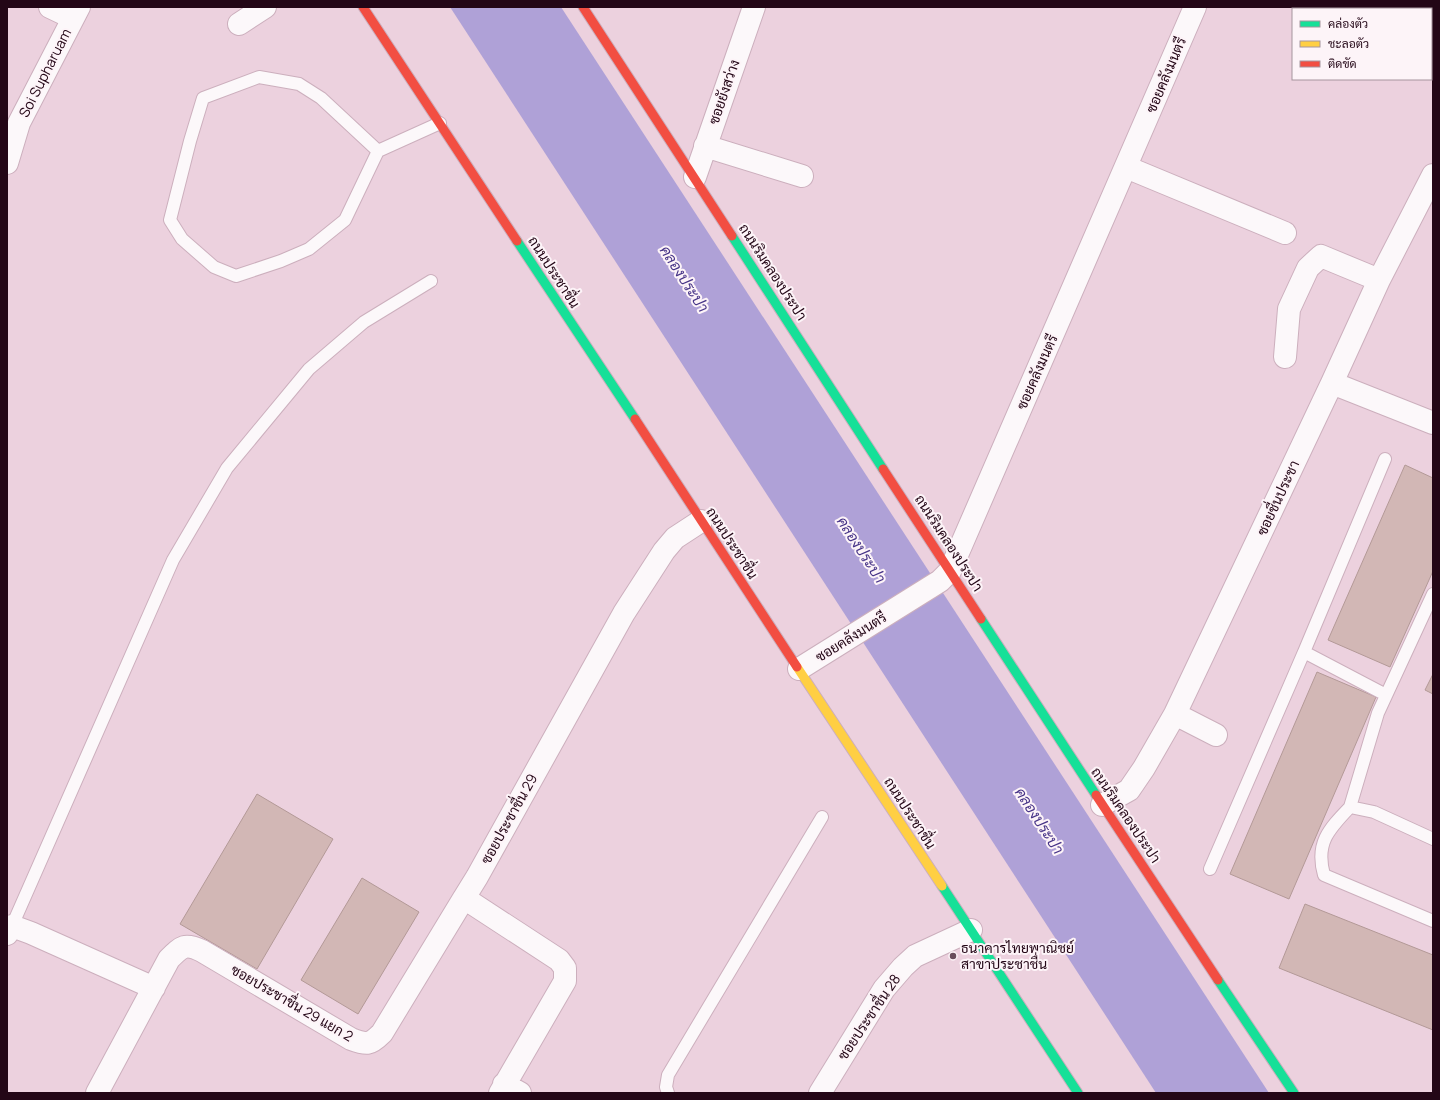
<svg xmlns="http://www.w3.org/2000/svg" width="1440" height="1100" font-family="Manrope,Sarabun,sans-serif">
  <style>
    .water { fill: #afa1d7 }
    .building { fill: #d2b7b5; stroke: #b39997 }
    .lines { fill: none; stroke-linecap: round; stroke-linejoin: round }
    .lane-casing { stroke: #ccafbd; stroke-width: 14 }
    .street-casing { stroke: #ccafbd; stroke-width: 24 }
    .fast-casing { stroke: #ccafbd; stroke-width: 11 }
    .slow-casing { stroke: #ccafbd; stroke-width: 11 }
    .jam-casing { stroke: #ccafbd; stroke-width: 11 }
    .lane { stroke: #fcf8fa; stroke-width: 12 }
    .street { stroke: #fcf8fa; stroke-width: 22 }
    .fast { stroke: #16e098; stroke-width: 9 }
    .slow { stroke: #ffcf43; stroke-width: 9 }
    .jam { stroke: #f24e42; stroke-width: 9 }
    .poi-dot { fill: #694d5c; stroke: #fdf4f8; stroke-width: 1.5 }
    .labels { text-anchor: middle; stroke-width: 4; stroke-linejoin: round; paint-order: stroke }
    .street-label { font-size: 14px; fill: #230616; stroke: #fdf4f8 }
    .poi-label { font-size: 14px; fill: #230616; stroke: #fdf4f8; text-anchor: start }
    .water-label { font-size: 15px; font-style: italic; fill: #463387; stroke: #fdf4f8 }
  </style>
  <rect width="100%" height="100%" fill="#ecd1de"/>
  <path class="water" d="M 450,7 L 561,7 L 1269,1093 L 1156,1093 Z"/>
  <path class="building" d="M 1405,465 L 1433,478 L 1433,571 L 1390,667 L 1328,640 Z
    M 1317,672 L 1376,697 L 1289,899 L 1230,874 Z
    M 1433,674 L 1433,694 L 1425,690 Z
    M 257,794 L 333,839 L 257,969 L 180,924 Z
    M 362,878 L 419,912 L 358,1014 L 301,980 Z
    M 1305,904 L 1433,955 L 1433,1030 L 1279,968 Z"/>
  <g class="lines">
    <defs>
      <path id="lane" d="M 378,151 L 321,98 L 299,84 L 259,77 L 203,98 L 190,141 L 170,220 L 182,239 L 214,267 L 236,276 L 281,261 L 309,249 L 345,220 L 378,151 L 440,123
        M 1304,652 L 1385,459
        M 1350,807 L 1378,713 L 1433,594
        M 1433,839 L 1374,812 L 1350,807 C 1329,829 1315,843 1324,875 L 1433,921
        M 1210,869 L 1304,652 L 1386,695
        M 12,926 L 173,560 L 227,468 L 309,369 L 364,322 L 431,281
        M 668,1093 L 666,1087 L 668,1075 L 822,817"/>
      <path id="street" d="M 50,7 L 73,18
        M 239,24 L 265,7
        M 705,146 L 802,176
        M 7,163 L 19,123 L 79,7
        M 1126,167 L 1285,233
        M 695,177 L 754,7
        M 1285,357 L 1289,309 L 1308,268 L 1321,256 L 1379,280
        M 1332,383 L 1433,423
        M 799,669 L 940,581 L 950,571 L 1195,7
        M 1175,714 L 1216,735
        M 1102,805 L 1129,790 L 1144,768 L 1175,714 L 1332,383 L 1379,280 L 1433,175
        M 7,934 L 12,926 L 31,933 L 154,988
        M 504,1084 L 520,1093
        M 97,1093 L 169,959 C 182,946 185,943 202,951 L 351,1039 C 367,1045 370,1045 382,1033 L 464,898
        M 500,1093 L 565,981 L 565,968 L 559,960 L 464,898 L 477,877 L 624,613 L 664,551 L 675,538 L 701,521
        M 820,1093 L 884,989 L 903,967 L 915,956 L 971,930"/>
      <path id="fast" d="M 732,236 L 883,469
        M 517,241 L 635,419
        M 981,619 L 1096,795
        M 942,886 L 1078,1093
        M 1218,980 L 1294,1093"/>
      <path id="slow" d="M 797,667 L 942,886"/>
      <path id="jam" d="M 363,7 L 517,241
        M 583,7 L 732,236
        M 635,419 L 797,667
        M 883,469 L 981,619
        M 1096,795 L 1218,980"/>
    </defs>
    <use href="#lane" class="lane-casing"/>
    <use href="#street" class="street-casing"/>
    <use href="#fast" class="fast-casing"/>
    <use href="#slow" class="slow-casing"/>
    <use href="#jam" class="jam-casing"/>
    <use href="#lane" class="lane"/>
    <use href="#street" class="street"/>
    <use href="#fast" class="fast"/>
    <use href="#slow" class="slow"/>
    <use href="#jam" class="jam"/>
  </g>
  <circle class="poi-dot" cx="953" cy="956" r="4"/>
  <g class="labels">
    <g class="street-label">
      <text transform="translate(45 73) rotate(-63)" y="5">Soi Supharuam</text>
      <text transform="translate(1166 75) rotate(-67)" y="5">ซอยคลังมนตรี</text>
      <text transform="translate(724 92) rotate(-71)" y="5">ซอยยังสว่าง</text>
      <text transform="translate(554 272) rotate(57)" y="5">ถนนประชาชื่น</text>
      <text transform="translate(773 272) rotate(57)" y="5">ถนนริมคลองประปา</text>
      <text transform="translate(1037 372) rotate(-66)" y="5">ซอยคลังมนตรี</text>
      <text transform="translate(1278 498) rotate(-65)" y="5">ซอยชื่นประชา</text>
      <text transform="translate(732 543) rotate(57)" y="5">ถนนประชาชื่น</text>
      <text transform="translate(949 543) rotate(57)" y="5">ถนนริมคลองประปา</text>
      <text transform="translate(851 637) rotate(-32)" y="5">ซอยคลังมนตรี</text>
      <text transform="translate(910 813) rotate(57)" y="5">ถนนประชาชื่น</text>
      <text transform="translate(1126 815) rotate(56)" y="5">ถนนริมคลองประปา</text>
      <text transform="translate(509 819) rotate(-61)" y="5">ซอยประชาชื่น 29</text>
      <text transform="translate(292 1003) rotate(30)" y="5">ซอยประชาชื่น 29 แยก 2</text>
      <text transform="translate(869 1017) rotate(-56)" y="5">ซอยประชาชื่น 28</text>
    </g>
    <g class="poi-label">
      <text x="961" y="953">ธนาคารไทยพาณิชย์<tspan x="961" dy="16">สาขาประชาชื่น</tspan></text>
    </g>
    <g class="water-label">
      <text transform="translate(684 279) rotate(57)" y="5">คลองประปา</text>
      <text transform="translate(861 550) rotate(57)" y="5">คลองประปา</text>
      <text transform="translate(1039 821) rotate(57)" y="5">คลองประปา</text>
    </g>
  </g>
  <rect width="1440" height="1100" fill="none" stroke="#230616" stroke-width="16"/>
  <rect x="1292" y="8" width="140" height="72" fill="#fdf4f8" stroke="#a6959e"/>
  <rect x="1300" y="21" width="20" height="6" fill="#16e098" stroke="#a6959e"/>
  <text x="1328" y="28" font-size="12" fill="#230616">คล่องตัว</text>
  <rect x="1300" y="41" width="20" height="6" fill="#ffcf43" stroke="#a6959e"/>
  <text x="1328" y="48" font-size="12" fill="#230616">ชะลอตัว</text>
  <rect x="1300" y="61" width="20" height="6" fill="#f24e42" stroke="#a6959e"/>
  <text x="1328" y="68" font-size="12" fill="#230616">ติดขัด</text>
</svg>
